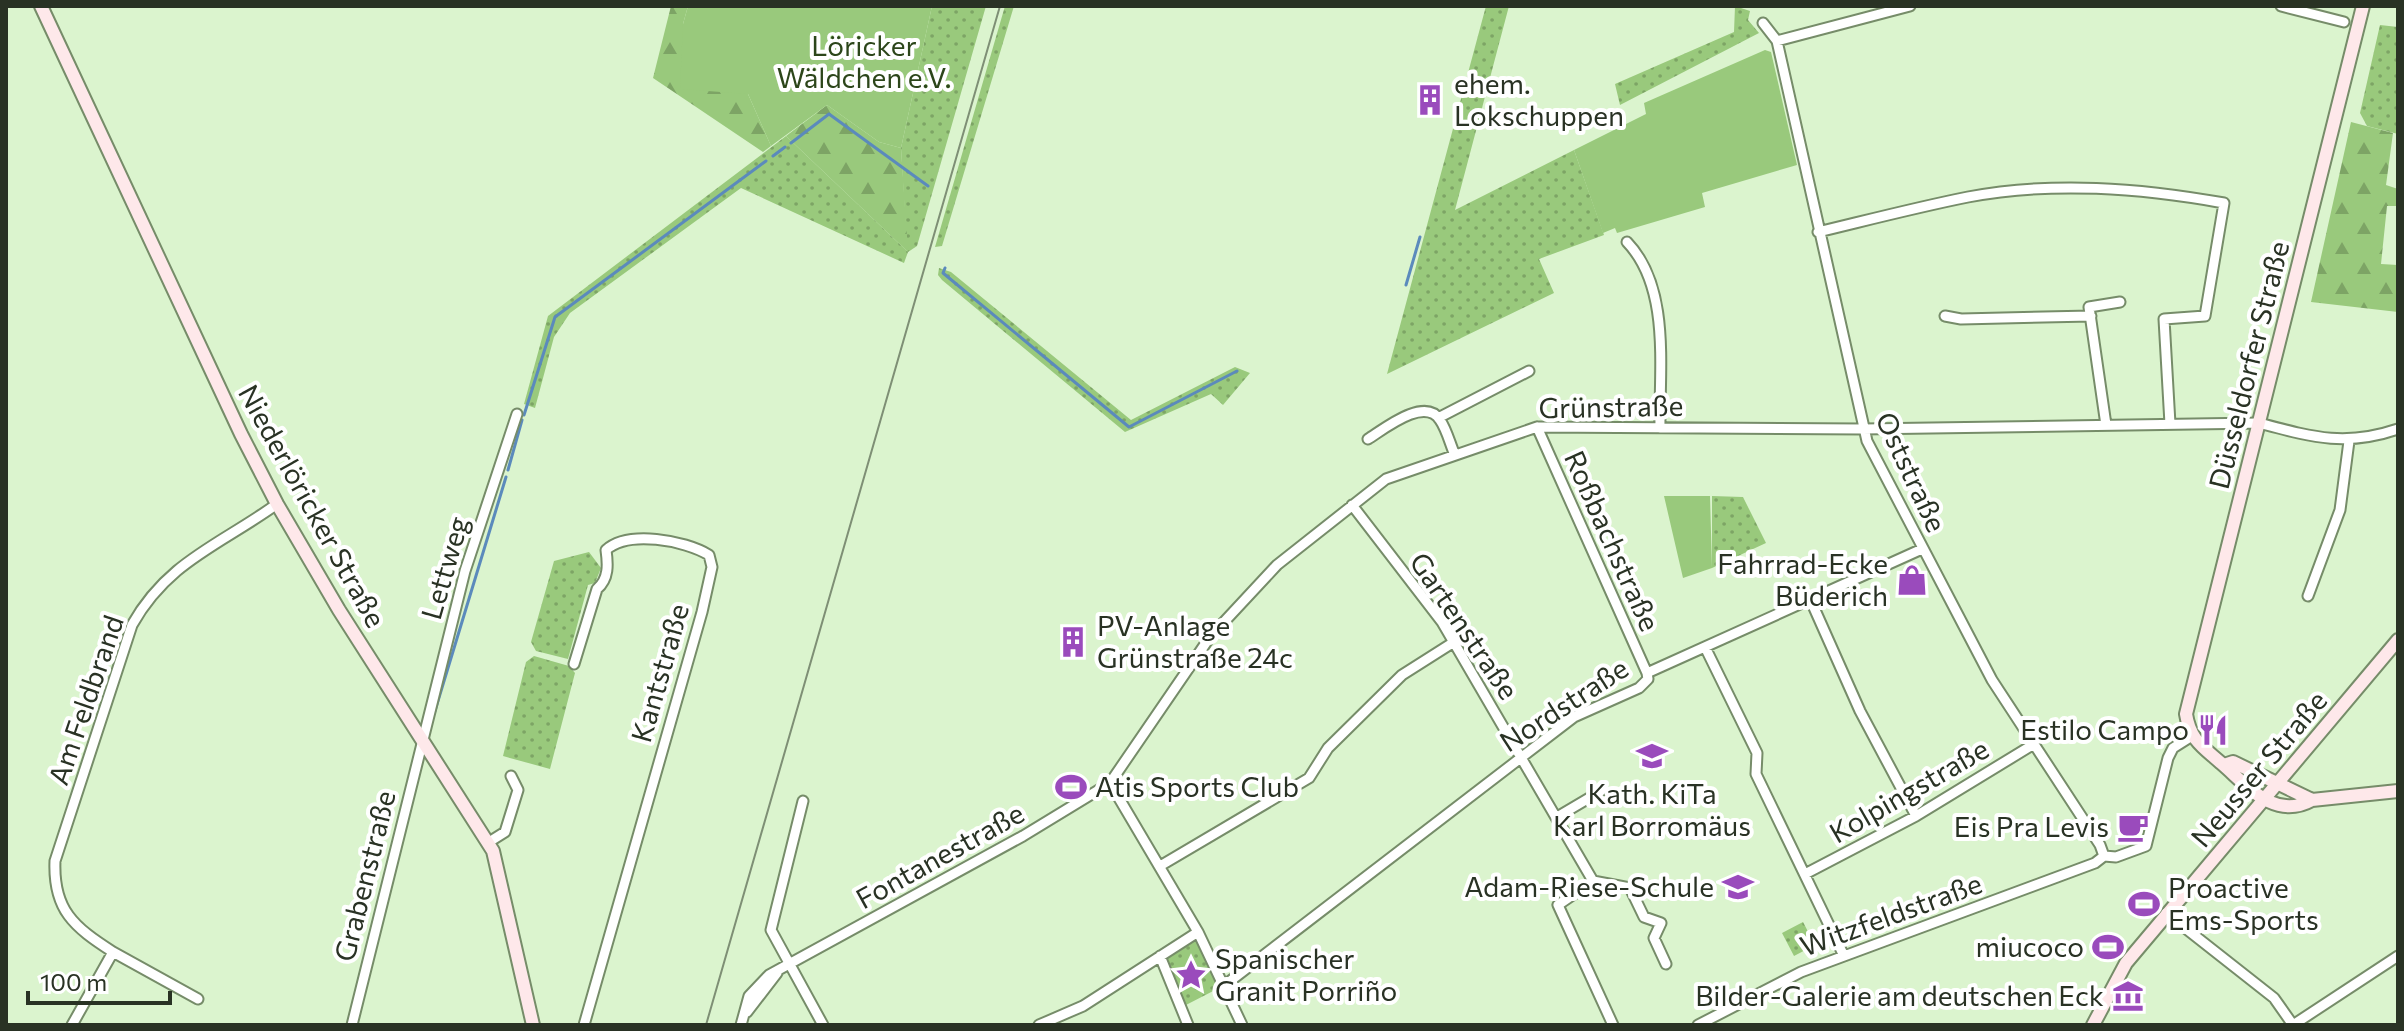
<svg xmlns="http://www.w3.org/2000/svg" width="2404" height="1031" font-family="Commissioner,sans-serif">
  <style>
    .grass { fill: url(#grass-dots) }
    .forest { fill: url(#forest-firs) }
    .garden { fill: #99c97c }
    .lines { fill: none; stroke-linecap: round; stroke-linejoin: round }
    .stream { stroke: #5b8abc; stroke-width: 3 }
    .street-casing { stroke: #768c69; stroke-width: 13 }
    .secondary-casing { stroke: #768c69; stroke-width: 16 }
    .street { stroke: #fff; stroke-width: 9 }
    .secondary { stroke: #fee8ea; stroke-width: 12 }
    .tram { stroke: #7e8f75; stroke-width: 2 }
    .labels { text-anchor: middle; stroke-width: 8; stroke-linejoin: round; paint-order: stroke }
    .park-label { font-size: 28px; fill: #2c461a; stroke: #fff }
    .poi-label { font-size: 28px; fill: #293224; stroke: #fff; text-anchor: end }
    .street-label { font-size: 28px; fill: #293224; stroke: #fff }
  </style>
  <defs>
    <pattern id="grass-dots" width="8" height="8" patternUnits="userSpaceOnUse" patternTransform="scale(2)"><rect width="8" height="8" fill="#99c97c"/><path d="M2 2h.1M6 6h.1" fill="none" stroke="#7da465" stroke-width="1.8" stroke-linecap="round"/></pattern>
    <pattern id="forest-firs" width="22" height="20" patternUnits="userSpaceOnUse" patternTransform="scale(2)"><rect width="22" height="20" fill="#99c97c"/><path d="M5 1l3.5 6h-7zM16 11l3.5 6h-7z" fill="#7da465"/></pattern>
  </defs>
  <rect width="100%" height="100%" fill="#dbf4ce"/>
  <path class="grass" d="M 932,6 L 986,6 L 917,246 L 908,252 L 904,263 L 741,188 L 570,313 L 554,337 L 535,408 L 524,404 L 548,316 L 786,136 L 907,251 L 901,148 Z
    M 1005,6 L 1014,6 L 942,246 L 935,247 Z
    M 1486,6 L 1509,6 L 1455,210 L 1574,150 L 1604,235 L 1539,259 L 1554,293 L 1387,374 Z
    M 1735,6 L 1750,11 L 1748,20 L 1759,33 L 1620,105 L 1615,84 L 1734,32 Z
    M 2380,25 L 2398,27 L 2398,134 L 2367,126 L 2360,113 Z
    M 939,268 L 951,272 L 1131,420 L 1235,367 L 1250,373 L 1223,405 L 1211,394 L 1125,432 L 942,280 L 938,275 Z
    M 1712,496 L 1743,497 L 1766,543 L 1712,568 Z
    M 589,552 L 601,568 L 595,583 L 588,585 L 568,659 L 536,651 L 531,642 L 554,561 Z
    M 534,656 L 569,666 L 575,673 L 550,769 L 503,756 L 526,662 Z
    M 1803,922 L 1815,945 L 1794,956 L 1782,933 Z
    M 1196,938 L 1221,987 L 1184,1006 L 1164,958 Z"/>
  <path class="forest" d="M 671,6 L 688,6 L 683,24 L 748,94 L 771,146 L 763,152 L 653,78 Z
    M 827,105 L 879,142 L 901,148 L 908,252 L 786,136 Z
    M 2351,122 L 2393,133 L 2386,185 L 2398,189 L 2398,206 L 2387,206 L 2381,264 L 2398,265 L 2398,312 L 2311,302 Z"/>
  <path class="garden" d="M 688,6 L 932,6 L 901,148 L 879,142 L 827,105 L 771,146 L 748,94 L 680,89 L 683,24 Z
    M 1765,50 L 1771,52 L 1797,165 L 1702,193 L 1705,207 L 1617,233 L 1615,228 L 1603,233 L 1574,150 L 1646,114 L 1644,103 Z
    M 1664,496 L 1710,496 L 1712,568 L 1683,578 Z"/>
  <g class="lines">
    <path class="stream" d="M 791,143 L 829,114 L 928,186
      M 773,156 L 785,147
      M 945,268 L 943,273 L 1129,427 L 1237,371
      M 1406,285 L 1420,237
      M 524,415 L 555,317 L 766,161
      M 508,470 L 522,420
      M 434,714 L 506,477"/>
    <defs>
      <path id="street" d="M 2281,6 L 2344,22
        M 1763,23 L 1777,41 L 1867,441 L 1992,680 L 2100,845 L 2104,856
        M 1777,41 L 1910,6
        M 1818,232 C 1868,220 1918,207 1968,197 C 2053,181 2140,188 2224,203 L 2205,316 L 2164,319 L 2170,424
        M 1627,242 C 1671,288 1659,369 1660,428
        M 1945,316 L 1961,319 L 2091,316
        M 1440,417 L 1529,371
        M 2106,425 L 2089,307 L 2120,302
        M 1537,427 L 1647,673
        M 1368,439 C 1384,429 1425,396 1440,420 C 1447,430 1450,444 1455,455
        M 1352,505 L 1442,622 L 1593,881 L 1558,905 L 1613,1025
        M 2308,596 L 2340,510 L 2349,441
        M 1811,601 L 1860,711 L 1916,816
        M 1705,647 L 1757,753 L 1756,774 L 1844,956
        M 574,664 L 597,589 C 609,579 608,564 606,550 C 628,530 684,540 709,555 L 712,567 L 702,612 L 584,1025
        M 1110,783 L 1198,932 L 1242,1025
        M 803,801 L 771,930 L 823,1025
        M 1557,817 L 1601,791
        M 489,842 L 505,832 L 518,790 L 511,776
        M 2104,856 L 2116,857 L 2146,846 L 2168,758 L 2173,748 L 2192,736
        M 1160,866 L 1309,778 L 1328,748 L 1402,675 L 1454,642
        M 1805,874 L 1916,816 L 2034,744
        M 1593,881 L 1630,888 L 1644,917 L 1661,923 L 1654,938 L 1666,964
        M 2166,913 L 2274,998 L 2293,1025
        M 113,952 L 198,999
        M 1160,956 L 1188,1025
        M 1225,985 L 1574,717 L 1639,688 L 1648,679 L 1647,673 L 1922,549
        M 747,1012 L 777,973
        M 72,1025 L 113,952 C 74,927 53,910 55,861 L 132,625 C 168,561 220,545 277,504
        M 352,1025 L 465,571 L 517,414
        M 741,1025 L 749,996 L 769,975 L 1023,836 L 1110,783 L 1210,637 L 1277,565 L 1386,479 L 1537,427 L 1863,429 L 2259,423 C 2312,437 2345,447 2398,429
        M 1039,1025 L 1083,1006 L 1198,932
        M 1698,1025 L 1801,972 L 2095,863 L 2104,856
        M 2293,1025 L 2398,956"/>
      <path id="secondary" d="M 41,6 L 241,434 L 277,504 L 339,610 L 493,851 L 533,1025
        M 2224,765 L 2233,762 L 2312,800 L 2398,791
        M 2312,800 C 2274,821 2247,785 2221,763 C 2203,747 2190,740 2186,714 L 2363,6
        M 2093,1025 L 2126,963 L 2398,640"/>
    </defs>
    <use href="#street" class="street-casing"/>
    <use href="#secondary" class="secondary-casing"/>
    <use href="#street" class="street"/>
    <use href="#secondary" class="secondary"/>
    <path class="tram" d="M 706,1025 L 1000,6"/>
  </g>
  <defs>
    <symbol id="building-bare" viewBox="-9 -9 18 18"><path d="M-4-6H4V6H1V3H-1V6H-4ZM-2.5-4.3h1.7v1.8h-1.7ZM.8-4.3h1.7v1.8H.8ZM-2.5-1h1.7V.8h-1.7ZM.8-1h1.7V.8H.8Z" fill="#9a4bbc" stroke="#fff" stroke-width="2.5" paint-order="stroke"/></symbol>
    <symbol id="shop-bare" viewBox="-9 -9 18 18"><path d="M-5-2.5h2.3a2.7 3.5 0 0 1 5.4 0H5L5.5 6h-11ZM-1.5-2.5h3a1.5 2.3 0 0 0-3 0Z" fill="#9a4bbc" stroke="#fff" stroke-width="2.5" paint-order="stroke"/></symbol>
    <symbol id="restaurant-bare" viewBox="-9 -9 18 18"><path d="M-5-6h1v4h1v-4h1v4h1v-4h1v5L-1.5 .5V6h-2V.5L-5-1ZM5-6V6H3V1.5H1.5Q1.5-4 5-6Z" fill="#9a4bbc" stroke="#fff" stroke-width="2.5" paint-order="stroke"/></symbol>
    <symbol id="school-bare" viewBox="-9 -9 18 18"><path d="M0-5L7-2L0 1L-7-2ZM-4 1L0 2.5L4 1V4Q0 6-4 4Z" fill="#9a4bbc" stroke="#fff" stroke-width="2.5" paint-order="stroke"/></symbol>
    <symbol id="stadium-bare" viewBox="-9 -9 18 18"><path d="M0-5a6.5 5 0 1 0 0 10a6.5 5 0 1 0 0-10ZM-3.5-1.8h7v3.6h-7Z" fill="#9a4bbc" stroke="#fff" stroke-width="2.5" paint-order="stroke"/></symbol>
    <symbol id="cafe-bare" viewBox="-9 -9 18 18"><path d="M-5.5-4.5H6V0H3Q3 3.5 0 3.5H-2.5Q-5.5 3.5-5.5 0ZM3-3.2v2h1.7v-2ZM-6 4.5H4V6H-6Z" fill="#9a4bbc" stroke="#fff" stroke-width="2.5" paint-order="stroke"/></symbol>
    <symbol id="sight-bare" viewBox="-9 -9 18 18"><path d="M0-6L1.8-2.2L6-1.7L2.9 1.2L3.7 5.4L0 3.3L-3.7 5.4L-2.9 1.2L-6-1.7L-1.8-2.2Z" fill="#9a4bbc" stroke="#fff" stroke-width="2.5" paint-order="stroke"/></symbol>
    <symbol id="museum-bare" viewBox="-9 -9 18 18"><path d="M0-6L6-3V-2H-6V-3ZM-5-1h2V3h-2ZM-1-1h2V3h-2ZM3-1h2V3H3ZM-6 4H6V6H-6Z" fill="#9a4bbc" stroke="#fff" stroke-width="2.5" paint-order="stroke"/></symbol>
  </defs>
  <g fill-rule="evenodd">
    <use href="#building-bare" x="1408" y="78" width="44" height="44"/>
    <use href="#shop-bare" x="1890" y="558" width="44" height="44"/>
    <use href="#building-bare" x="1051" y="620" width="44" height="44"/>
    <use href="#restaurant-bare" x="2191" y="708" width="44" height="44"/>
    <use href="#school-bare" x="1630" y="734" width="44" height="44"/>
    <use href="#stadium-bare" x="1049" y="765" width="44" height="44"/>
    <use href="#cafe-bare" x="2111" y="805" width="44" height="44"/>
    <use href="#school-bare" x="1716" y="865" width="44" height="44"/>
    <use href="#stadium-bare" x="2122" y="882" width="44" height="44"/>
    <use href="#stadium-bare" x="2086" y="925" width="44" height="44"/>
    <use href="#sight-bare" x="1169" y="953" width="44" height="44"/>
    <use href="#museum-bare" x="2106" y="974" width="44" height="44"/>
  </g>
  <g class="labels">
    <g class="park-label">
      <text x="864" y="56">Löricker<tspan x="864" dy="32">Wäldchen e.V.</tspan></text>
    </g>
    <g class="poi-label">
      <text x="1454" y="94" text-anchor="start">ehem.<tspan x="1454" dy="32">Lokschuppen</tspan></text>
      <text x="1888" y="574">Fahrrad-Ecke<tspan x="1888" dy="32">Büderich</tspan></text>
      <text x="1097" y="636" text-anchor="start">PV-Anlage<tspan x="1097" dy="32">Grünstraße 24c</tspan></text>
      <text x="2189" y="740">Estilo Campo</text>
      <text x="1095" y="797" text-anchor="start">Atis Sports Club</text>
      <text x="1652" y="804" text-anchor="middle">Kath. KiTa<tspan x="1652" dy="32">Karl Borromäus</tspan></text>
      <text x="2109" y="837">Eis Pra Levis</text>
      <text x="1714" y="897">Adam-Riese-Schule</text>
      <text x="2168" y="898" text-anchor="start">Proactive<tspan x="2168" dy="32">Ems-Sports</tspan></text>
      <text x="2084" y="957">miucoco</text>
      <text x="1215" y="969" text-anchor="start">Spanischer<tspan x="1215" dy="32">Granit Porriño</tspan></text>
      <text x="2104" y="1006">Bilder-Galerie am deutschen Eck</text>
    </g>
    <g class="street-label">
      <text transform="translate(2249 365) rotate(-76)" y="10">Düsseldorfer Straße</text>
      <text transform="translate(1611 407) rotate(-1)" y="10">Grünstraße</text>
      <text transform="translate(1911 472) rotate(65)" y="10">Oststraße</text>
      <text transform="translate(312 506) rotate(61)" y="10">Niederlöricker Straße</text>
      <text transform="translate(1612 541) rotate(66)" y="10">Roßbachstraße</text>
      <text transform="translate(445 568) rotate(-74)" y="10">Lettweg</text>
      <text transform="translate(1464 626) rotate(56)" y="10">Gartenstraße</text>
      <text transform="translate(660 673) rotate(-74)" y="10">Kantstraße</text>
      <text transform="translate(86 700) rotate(-71)" y="10">Am Feldbrand</text>
      <text transform="translate(1564 705) rotate(-33)" y="10">Nordstraße</text>
      <text transform="translate(2259 769) rotate(-50)" y="10">Neusser Straße</text>
      <text transform="translate(1909 791) rotate(-30)" y="10">Kolpingstraße</text>
      <text transform="translate(940 856) rotate(-29)" y="10">Fontanestraße</text>
      <text transform="translate(365 876) rotate(-76)" y="10">Grabenstraße</text>
      <text transform="translate(1891 915) rotate(-20)" y="10">Witzfeldstraße</text>
    </g>
  </g>
  <rect width="2404" height="1031" fill="none" stroke="#293224" stroke-width="16"/>
  <path d="M28 991v12h142v-12" fill="none" stroke="#293224" stroke-width="4"/>
  <text x="40" y="991" font-size="24" fill="#293224" stroke="#ffffff" stroke-width="6" paint-order="stroke">100 m</text>
</svg>
